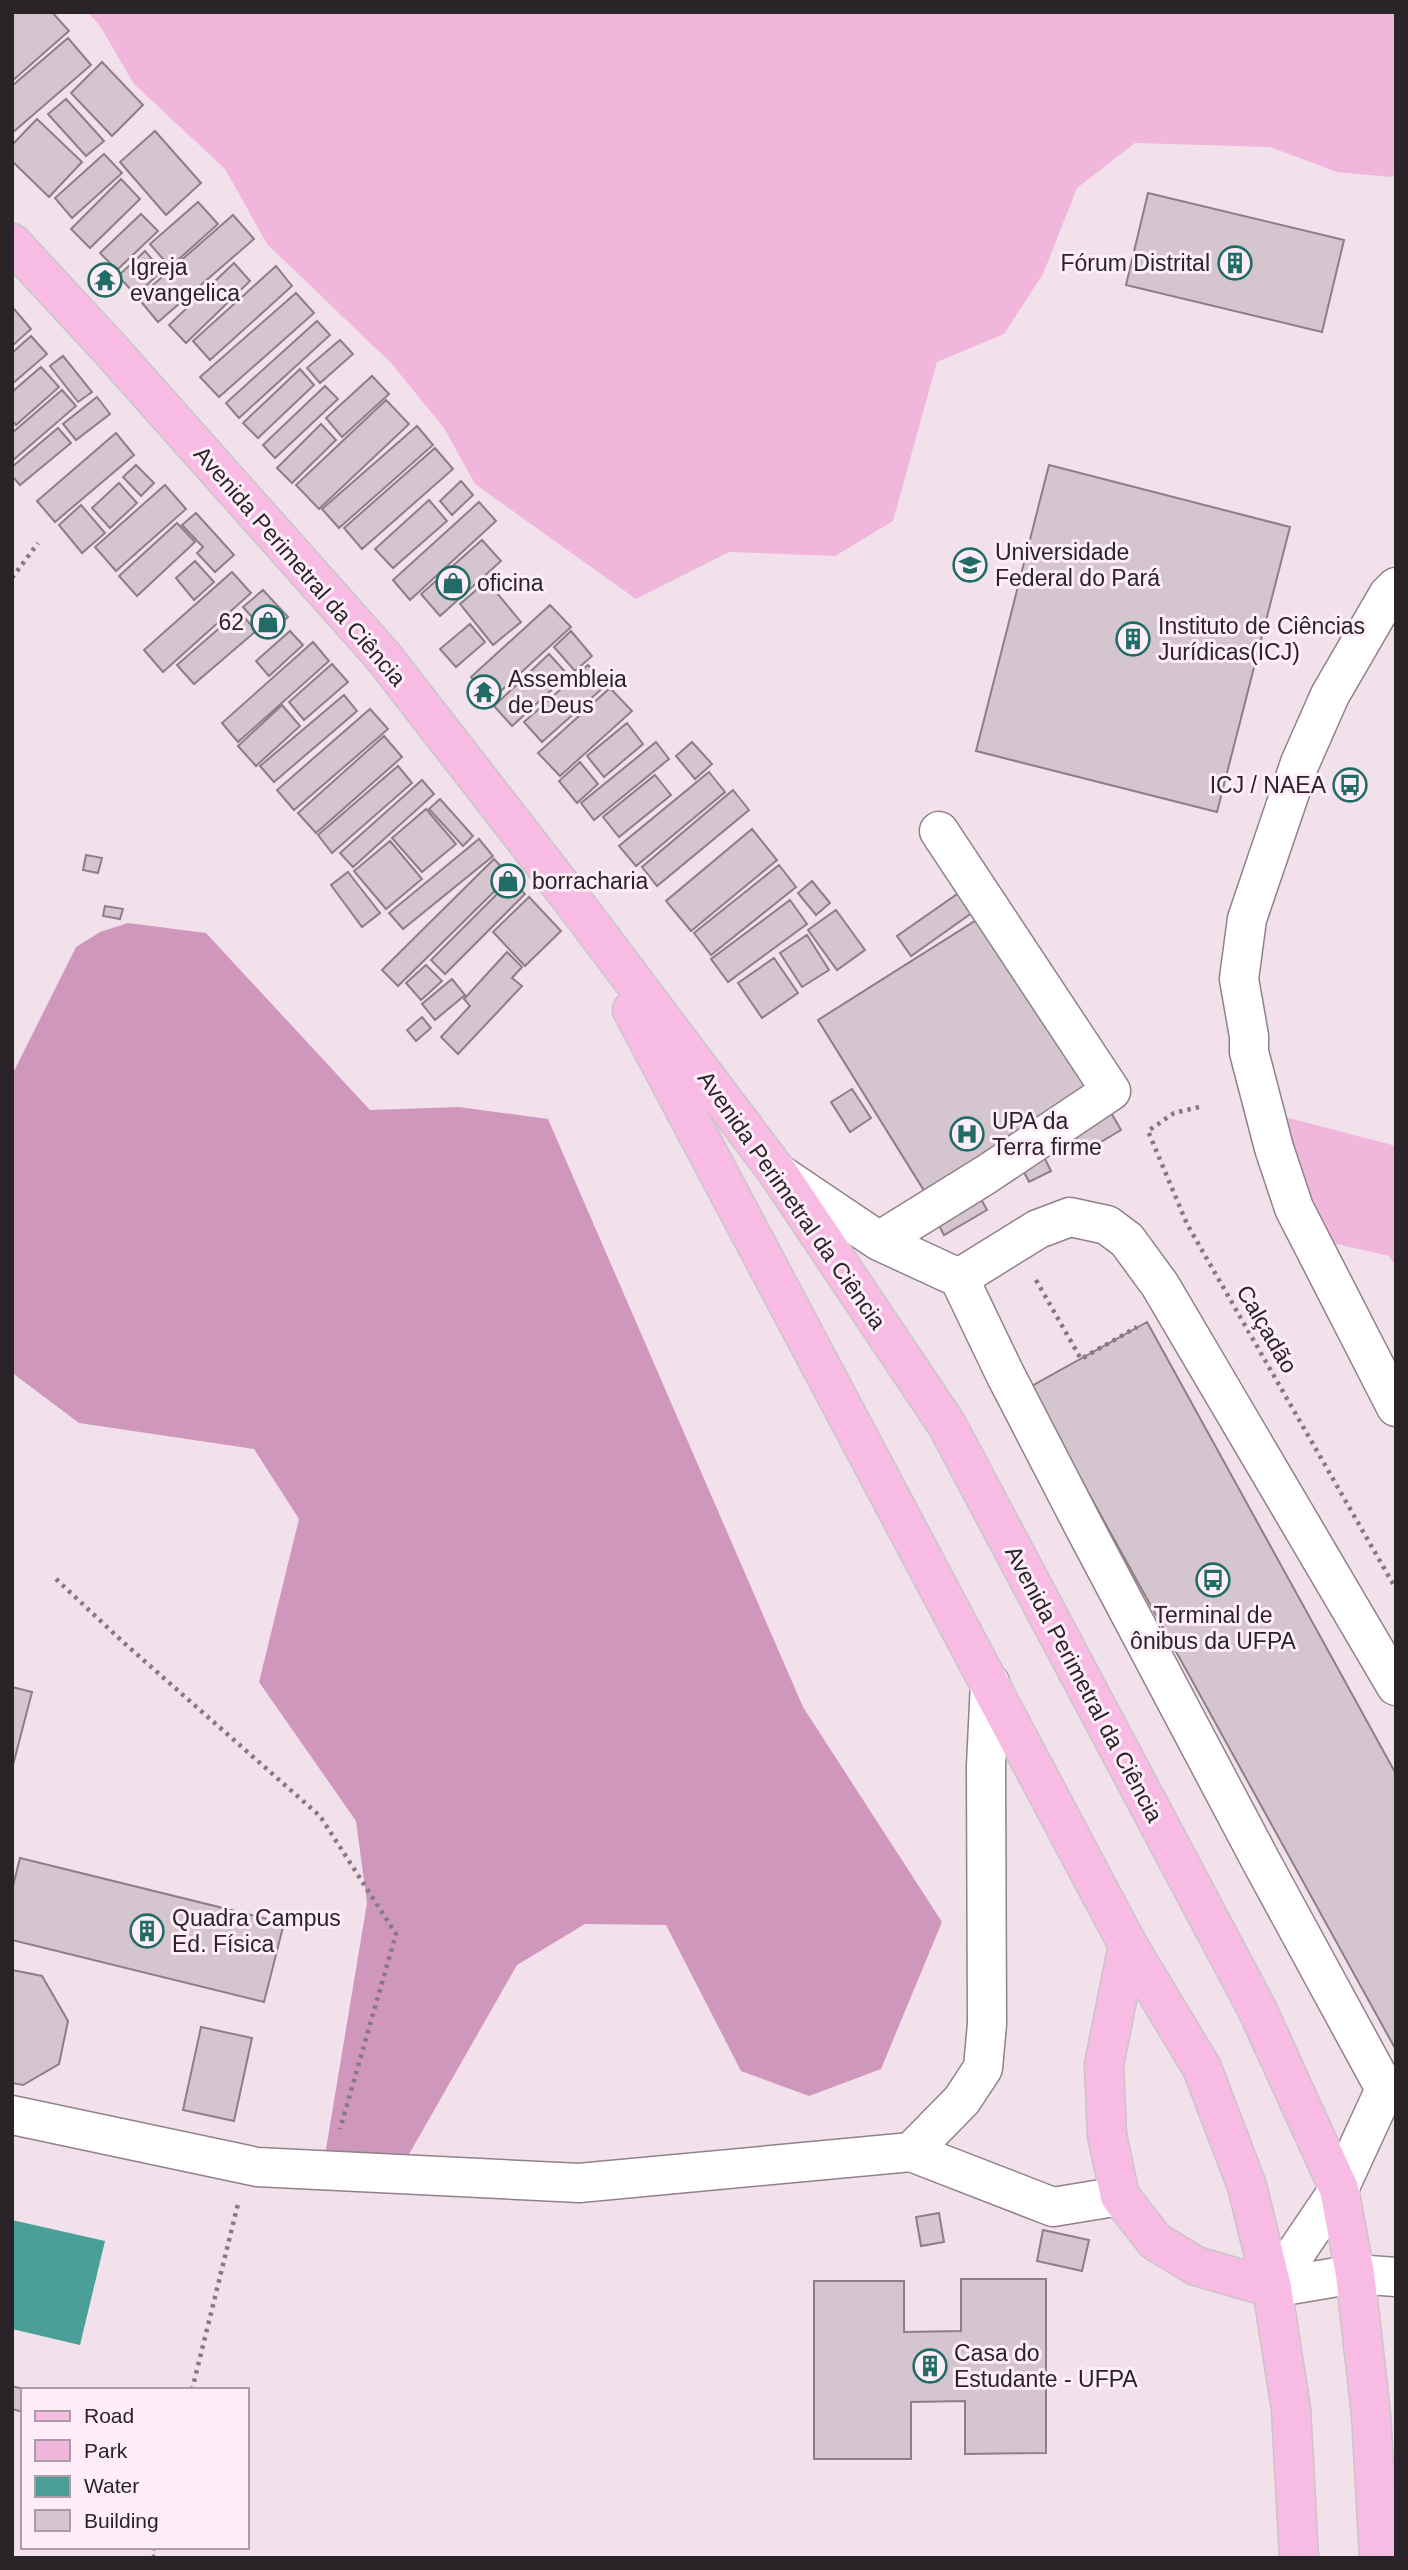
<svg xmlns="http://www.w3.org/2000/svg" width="1408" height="2570" font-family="Arial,sans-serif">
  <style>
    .green { fill: #f0b6dc }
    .forest { fill: #d097bd }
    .water { fill: #4aa099 }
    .building { fill: #d5c5cf; stroke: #8d7e87; stroke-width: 2 }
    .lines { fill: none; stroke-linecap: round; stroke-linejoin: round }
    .minor-casing { stroke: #90818a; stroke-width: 41 }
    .major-casing { stroke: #c8c6c7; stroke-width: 41 }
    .path { stroke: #857a81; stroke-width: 4.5; stroke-dasharray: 3.5 5; stroke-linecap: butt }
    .minor { stroke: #fff; stroke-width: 38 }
    .major { stroke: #f7bbe4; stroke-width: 38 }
    .labels { text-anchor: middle; stroke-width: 6; stroke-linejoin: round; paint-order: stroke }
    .poi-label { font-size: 23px; fill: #2a2428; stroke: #ffeef9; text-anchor: start }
    .street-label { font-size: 23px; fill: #2a2428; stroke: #ffeef9 }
  </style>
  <rect width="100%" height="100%" fill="#f2e1eb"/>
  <path class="green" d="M 88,12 L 1396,12 L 1396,174 L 1391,177 L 1337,172 L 1270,147 L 1135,143 L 1077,188 L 1043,274 L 1004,334 L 937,362 L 893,521 L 835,556 L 729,552 L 636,599 L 475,484 L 444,428 L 391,363 L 267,244 L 225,169 L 134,84 L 100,26 Z
    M 1285,1117 L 1396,1146 L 1396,1267 L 1389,1256 L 1328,1242 L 1307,1203 Z"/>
  <path class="forest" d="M 128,923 L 206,933 L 370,1110 L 459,1107 L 548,1119 L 803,1707 L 942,1922 L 881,2069 L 809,2096 L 741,2071 L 666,1925 L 585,1924 L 517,1965 L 404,2163 L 325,2155 L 367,1903 L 356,1821 L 259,1682 L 299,1519 L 254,1449 L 79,1423 L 15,1375 L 12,1369 L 12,1075 L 76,947 L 100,932 Z"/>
  <path class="water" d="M 12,2220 L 105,2241 L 80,2345 L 12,2329 Z"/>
  <path class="building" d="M 12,12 L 52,12 L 69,31 L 12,81 Z
    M 68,38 L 91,65 L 12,133 L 12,86 Z
    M 102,62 L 143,105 L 112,136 L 71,93 Z
    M 66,99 L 104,141 L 86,156 L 48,114 Z
    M 37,119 L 82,162 L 49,197 L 12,161 L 12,145 Z
    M 155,131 L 201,183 L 166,215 L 120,162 Z
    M 104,154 L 122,173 L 72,218 L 55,198 Z
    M 121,179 L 140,199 L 90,248 L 71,229 Z
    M 1148,193 L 1344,240 L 1322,332 L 1126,285 Z
    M 198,202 L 218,224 L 170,267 L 150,244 Z
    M 141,214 L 158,231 L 117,270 L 100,253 Z
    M 233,215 L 254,239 L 158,322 L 138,298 Z
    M 145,251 L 162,271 L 136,295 L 118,276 Z
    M 234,263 L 250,281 L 186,343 L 169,325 Z
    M 276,266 L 292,286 L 210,360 L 193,341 Z
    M 296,293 L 314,313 L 219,397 L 200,377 Z
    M 14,309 L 31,329 L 12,346 L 12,310 Z
    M 317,321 L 330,335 L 239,418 L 226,403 Z
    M 31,336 L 47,354 L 12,384 L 12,353 Z
    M 340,340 L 353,354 L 320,383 L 307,368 Z
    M 63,356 L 92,392 L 78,402 L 50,366 Z
    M 41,367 L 59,387 L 16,425 L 12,420 L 12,392 Z
    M 300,369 L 314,385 L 258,438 L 243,423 Z
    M 372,376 L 389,394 L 342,437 L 326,418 Z
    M 325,386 L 338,399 L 275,458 L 263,445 Z
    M 62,390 L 76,406 L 12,461 L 12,433 Z
    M 97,397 L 110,414 L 76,440 L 63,424 Z
    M 386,400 L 409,424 L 319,509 L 296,485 Z
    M 321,424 L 336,440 L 292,483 L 277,468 Z
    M 417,426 L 433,445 L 339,528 L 322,509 Z
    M 58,428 L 71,443 L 20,485 L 12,476 L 12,467 Z
    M 116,433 L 134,455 L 55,522 L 37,501 Z
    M 435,448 L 453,469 L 362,549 L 344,528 Z
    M 136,465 L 154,483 L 141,496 L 123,477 Z
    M 1049,465 L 1290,527 L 1217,812 L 976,751 Z
    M 461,481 L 473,495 L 452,515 L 440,501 Z
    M 119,483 L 137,503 L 110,528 L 92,508 Z
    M 165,485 L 186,509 L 116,571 L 95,547 Z
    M 429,500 L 447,521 L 393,568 L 375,549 Z
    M 479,502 L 496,521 L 410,600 L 393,580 Z
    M 81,505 L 105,533 L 82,553 L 59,525 Z
    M 196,513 L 234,555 L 215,572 L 197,553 L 203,547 L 182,525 Z
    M 177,523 L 195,542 L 137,596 L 119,576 Z
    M 482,540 L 501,561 L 440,616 L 421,594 Z
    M 195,561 L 214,582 L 194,600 L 176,578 Z
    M 232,572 L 251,593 L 163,672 L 144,650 Z
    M 487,581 L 521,622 L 493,645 L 460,604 Z
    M 263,590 L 288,617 L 268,635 L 243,607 Z
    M 550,605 L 571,627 L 492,699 L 471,677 Z
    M 239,611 L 256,631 L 194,684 L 177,665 Z
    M 470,624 L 485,642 L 456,667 L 440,649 Z
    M 290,631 L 303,645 L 269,676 L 256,661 Z
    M 571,631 L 592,656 L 575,671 L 554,647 Z
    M 313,642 L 329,661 L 238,742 L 222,723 Z
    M 549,654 L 568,675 L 512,726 L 494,706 Z
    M 332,664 L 348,682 L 304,720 L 289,702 Z
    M 588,665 L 606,685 L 542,742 L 524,722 Z
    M 610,688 L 632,711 L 560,776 L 538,753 Z
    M 344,695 L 357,711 L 274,782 L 260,766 Z
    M 282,705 L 300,726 L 256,766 L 238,746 Z
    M 370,709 L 388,729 L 294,810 L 277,790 Z
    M 627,723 L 643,744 L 604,777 L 587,756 Z
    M 384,736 L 402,757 L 316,833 L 298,813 Z
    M 656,742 L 669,759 L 594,820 L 581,803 Z
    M 692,742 L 712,764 L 695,779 L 676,756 Z
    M 580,762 L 598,784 L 577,803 L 559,781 Z
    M 398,766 L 412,783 L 332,853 L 318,835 Z
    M 709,772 L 725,792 L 636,866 L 619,846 Z
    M 655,775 L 671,795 L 619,837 L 603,817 Z
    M 422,780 L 434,794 L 353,867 L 340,853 Z
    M 733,790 L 749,810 L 657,886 L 642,867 Z
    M 440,799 L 473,836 L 463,846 L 429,809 Z
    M 426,809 L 456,844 L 422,872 L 392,838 Z
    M 752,829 L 777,860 L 691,931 L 666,901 Z
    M 479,839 L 493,856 L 403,929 L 389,913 Z
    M 390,841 L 422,879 L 386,909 L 354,871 Z
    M 86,855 L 102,858 L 98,873 L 83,870 Z
    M 494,859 L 510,876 L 398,986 L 382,970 Z
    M 779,865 L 796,887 L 711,955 L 694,933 Z
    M 348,872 L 380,913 L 362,927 L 331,885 Z
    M 511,880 L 525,894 L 445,974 L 431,960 Z
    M 812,881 L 830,903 L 816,915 L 798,893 Z
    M 963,890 L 976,910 L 911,956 L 897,936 Z
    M 529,897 L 561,931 L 525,966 L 493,932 Z
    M 790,900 L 807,924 L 728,982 L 711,959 Z
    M 105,906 L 123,909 L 120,919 L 103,916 Z
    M 836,910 L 865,950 L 837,970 L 808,930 Z
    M 986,914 L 1096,1091 L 928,1197 L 818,1020 Z
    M 807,935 L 829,970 L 802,987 L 780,953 Z
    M 507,952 L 522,967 L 512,978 L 522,986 L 458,1054 L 441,1037 L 470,1006 L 464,999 Z
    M 774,958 L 798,993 L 762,1018 L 738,983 Z
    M 426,965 L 442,981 L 421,1000 L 406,983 Z
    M 452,979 L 465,995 L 435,1020 L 422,1004 Z
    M 422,1017 L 431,1028 L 416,1041 L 407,1030 Z
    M 852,1089 L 871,1118 L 850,1132 L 831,1102 Z
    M 1106,1104 L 1121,1130 L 1084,1152 L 1069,1126 Z
    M 1041,1151 L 1051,1171 L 1029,1182 L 1019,1162 Z
    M 976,1190 L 987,1210 L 944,1235 L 933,1214 Z
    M 1147,1322 L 1396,1774 L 1396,2050 L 1030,1387 Z
    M 12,1687 L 32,1692 L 12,1769 Z
    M 20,1858 L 284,1923 L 264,2002 L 12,1940 L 12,1890 Z
    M 12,1970 L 42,1976 L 68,2021 L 59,2064 L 23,2085 L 12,2083 Z
    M 201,2027 L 252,2038 L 234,2121 L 183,2110 Z
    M 939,2213 L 944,2242 L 921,2246 L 916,2217 Z
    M 1043,2230 L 1089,2240 L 1082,2271 L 1037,2261 Z
    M 961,2279 L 1046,2279 L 1046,2453 L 965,2454 L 965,2401 L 911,2402 L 911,2459 L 814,2459 L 814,2281 L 904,2281 L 904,2332 L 961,2331 Z
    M 12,2386 L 26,2390 L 23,2390 L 23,2412 L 12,2409 Z"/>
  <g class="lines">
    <defs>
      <path id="minor" d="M 1396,587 L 1388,595 L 1330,695 L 1300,763 L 1247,919 L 1239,979 L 1249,1036 L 1249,1052 L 1274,1148 L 1294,1208 L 1396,1407
        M 778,1173 L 879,1241 L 959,1278 L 1005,1374 L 1082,1523 L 1262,1863 L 1385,2089 L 1339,2189 L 1272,2288
        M 879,1241 L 987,1174 L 1111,1091 L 939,831
        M 959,1278 L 1038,1229 L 1070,1217 L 1107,1225 L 1127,1240 L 1160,1285 L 1396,1686
        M 990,1683 L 986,1766 L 987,2024 L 983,2068 L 962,2100 L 911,2152 L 1053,2207 L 1120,2196
        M 12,2115 L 257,2167 L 579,2183 L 911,2152
        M 1272,2288 L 1355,2274 L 1396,2277"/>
      <path id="major" d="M 12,243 L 110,349 L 382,655 L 573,901 L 778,1173 L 947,1425 L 1257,2009 L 1339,2189 L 1355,2274 L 1371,2414 L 1379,2558
        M 632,1010 L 1128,1945 L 1202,2068 L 1247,2186 L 1272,2288 L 1291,2409 L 1299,2558
        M 1128,1945 L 1104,2065 L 1107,2135 L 1120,2196 L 1155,2241 L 1196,2266 L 1272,2288"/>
    </defs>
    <use href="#minor" class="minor-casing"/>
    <use href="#major" class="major-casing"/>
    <path class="path" d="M 12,578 L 38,543
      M 1199,1107 L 1174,1113 L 1148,1131 L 1187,1224 L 1396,1589
      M 1036,1280 L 1081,1359 L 1137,1327
      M 56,1579 L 123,1642 L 320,1816 L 396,1934 L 340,2129
      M 192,2390 L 238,2204
      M 154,2547 L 152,2555 L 154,2558"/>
    <use href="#minor" class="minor"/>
    <use href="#major" class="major"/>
  </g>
  <defs>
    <symbol id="building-ring" viewBox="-11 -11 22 22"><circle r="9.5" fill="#ffeef9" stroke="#226c67" stroke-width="1.5"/><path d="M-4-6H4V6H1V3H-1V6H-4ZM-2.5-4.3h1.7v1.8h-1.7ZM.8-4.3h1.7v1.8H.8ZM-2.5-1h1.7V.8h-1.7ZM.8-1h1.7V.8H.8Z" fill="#226c67"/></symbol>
    <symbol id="temple-ring" viewBox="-11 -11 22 22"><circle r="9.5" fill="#ffeef9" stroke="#226c67" stroke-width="1.5"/><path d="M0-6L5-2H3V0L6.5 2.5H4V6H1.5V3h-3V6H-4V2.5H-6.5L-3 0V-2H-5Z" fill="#226c67"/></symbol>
    <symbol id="university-ring" viewBox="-11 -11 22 22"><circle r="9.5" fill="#ffeef9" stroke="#226c67" stroke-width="1.5"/><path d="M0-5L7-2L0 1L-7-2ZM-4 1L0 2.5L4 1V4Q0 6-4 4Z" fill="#226c67"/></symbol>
    <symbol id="shop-ring" viewBox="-11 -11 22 22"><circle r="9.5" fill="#ffeef9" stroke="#226c67" stroke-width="1.5"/><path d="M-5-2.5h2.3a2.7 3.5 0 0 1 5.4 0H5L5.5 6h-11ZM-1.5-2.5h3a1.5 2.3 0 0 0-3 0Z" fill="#226c67"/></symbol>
    <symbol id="bus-ring" viewBox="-11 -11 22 22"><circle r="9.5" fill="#ffeef9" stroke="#226c67" stroke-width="1.5"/><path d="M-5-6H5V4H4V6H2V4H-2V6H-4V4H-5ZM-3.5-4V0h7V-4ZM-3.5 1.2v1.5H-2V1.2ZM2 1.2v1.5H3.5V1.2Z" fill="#226c67"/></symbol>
    <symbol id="hospital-ring" viewBox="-11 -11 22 22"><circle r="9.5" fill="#ffeef9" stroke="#226c67" stroke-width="1.5"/><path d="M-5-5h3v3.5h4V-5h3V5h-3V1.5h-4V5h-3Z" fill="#226c67"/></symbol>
  </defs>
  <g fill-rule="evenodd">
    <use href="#building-ring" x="1216" y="244" width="38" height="38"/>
    <use href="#temple-ring" x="86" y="261" width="38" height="38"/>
    <use href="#university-ring" x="951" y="546" width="38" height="38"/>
    <use href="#shop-ring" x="434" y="564" width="38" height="38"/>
    <use href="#shop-ring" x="249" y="603" width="38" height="38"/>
    <use href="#building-ring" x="1114" y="620" width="38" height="38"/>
    <use href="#temple-ring" x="465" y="673" width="38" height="38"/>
    <use href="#bus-ring" x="1331" y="766" width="38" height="38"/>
    <use href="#shop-ring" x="489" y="862" width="38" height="38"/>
    <use href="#hospital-ring" x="948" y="1115" width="38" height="38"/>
    <use href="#bus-ring" x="1194" y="1561" width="38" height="38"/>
    <use href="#building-ring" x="128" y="1912" width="38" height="38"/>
    <use href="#building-ring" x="911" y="2347" width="38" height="38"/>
  </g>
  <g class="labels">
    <g class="poi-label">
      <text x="1210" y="271" text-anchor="end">Fórum Distrital</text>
      <text x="130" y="275">Igreja<tspan x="130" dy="26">evangelica</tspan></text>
      <text x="995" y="560">Universidade<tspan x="995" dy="26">Federal do Pará</tspan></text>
      <text x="477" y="591">oficina</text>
      <text x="244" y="630" text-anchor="end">62</text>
      <text x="1158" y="634">Instituto de Ciências<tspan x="1158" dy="26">Jurídicas(ICJ)</tspan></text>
      <text x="508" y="687">Assembleia<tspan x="508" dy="26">de Deus</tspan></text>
      <text x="1326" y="793" text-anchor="end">ICJ / NAEA</text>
      <text x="532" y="889">borracharia</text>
      <text x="992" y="1129">UPA da<tspan x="992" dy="26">Terra firme</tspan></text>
      <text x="1213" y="1623" text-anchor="middle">Terminal de<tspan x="1213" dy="26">ônibus da UFPA</tspan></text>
      <text x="172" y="1926">Quadra Campus<tspan x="172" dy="26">Ed. Física</tspan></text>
      <text x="954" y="2361">Casa do<tspan x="954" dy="26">Estudante - UFPA</tspan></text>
    </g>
    <g class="street-label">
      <text transform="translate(300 566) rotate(49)" y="8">Avenida Perimetral da Ciência</text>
      <text transform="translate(792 1200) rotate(55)" y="8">Avenida Perimetral da Ciência</text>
      <text transform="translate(1267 1329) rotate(60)" y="8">Calçadão</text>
      <text transform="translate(1084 1684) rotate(62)" y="8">Avenida Perimetral da Ciência</text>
    </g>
  </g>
  <rect width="1408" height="2570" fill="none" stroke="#2a2428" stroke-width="28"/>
  <rect x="21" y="2388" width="228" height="161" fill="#ffeef9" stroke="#aa9da5" stroke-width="2"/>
  <rect x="35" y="2411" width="35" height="10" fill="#f7bbe4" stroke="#aa9da5" stroke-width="2"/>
  <text x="84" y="2423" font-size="21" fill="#2a2428">Road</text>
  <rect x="35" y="2440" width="35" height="21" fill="#f0b6dc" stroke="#aa9da5" stroke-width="2"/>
  <text x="84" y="2458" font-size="21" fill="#2a2428">Park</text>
  <rect x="35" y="2476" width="35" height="21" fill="#4aa099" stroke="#aa9da5" stroke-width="2"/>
  <text x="84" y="2493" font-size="21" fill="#2a2428">Water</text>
  <rect x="35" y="2510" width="35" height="21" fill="#d5c5cf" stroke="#aa9da5" stroke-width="2"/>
  <text x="84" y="2528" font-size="21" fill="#2a2428">Building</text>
</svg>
